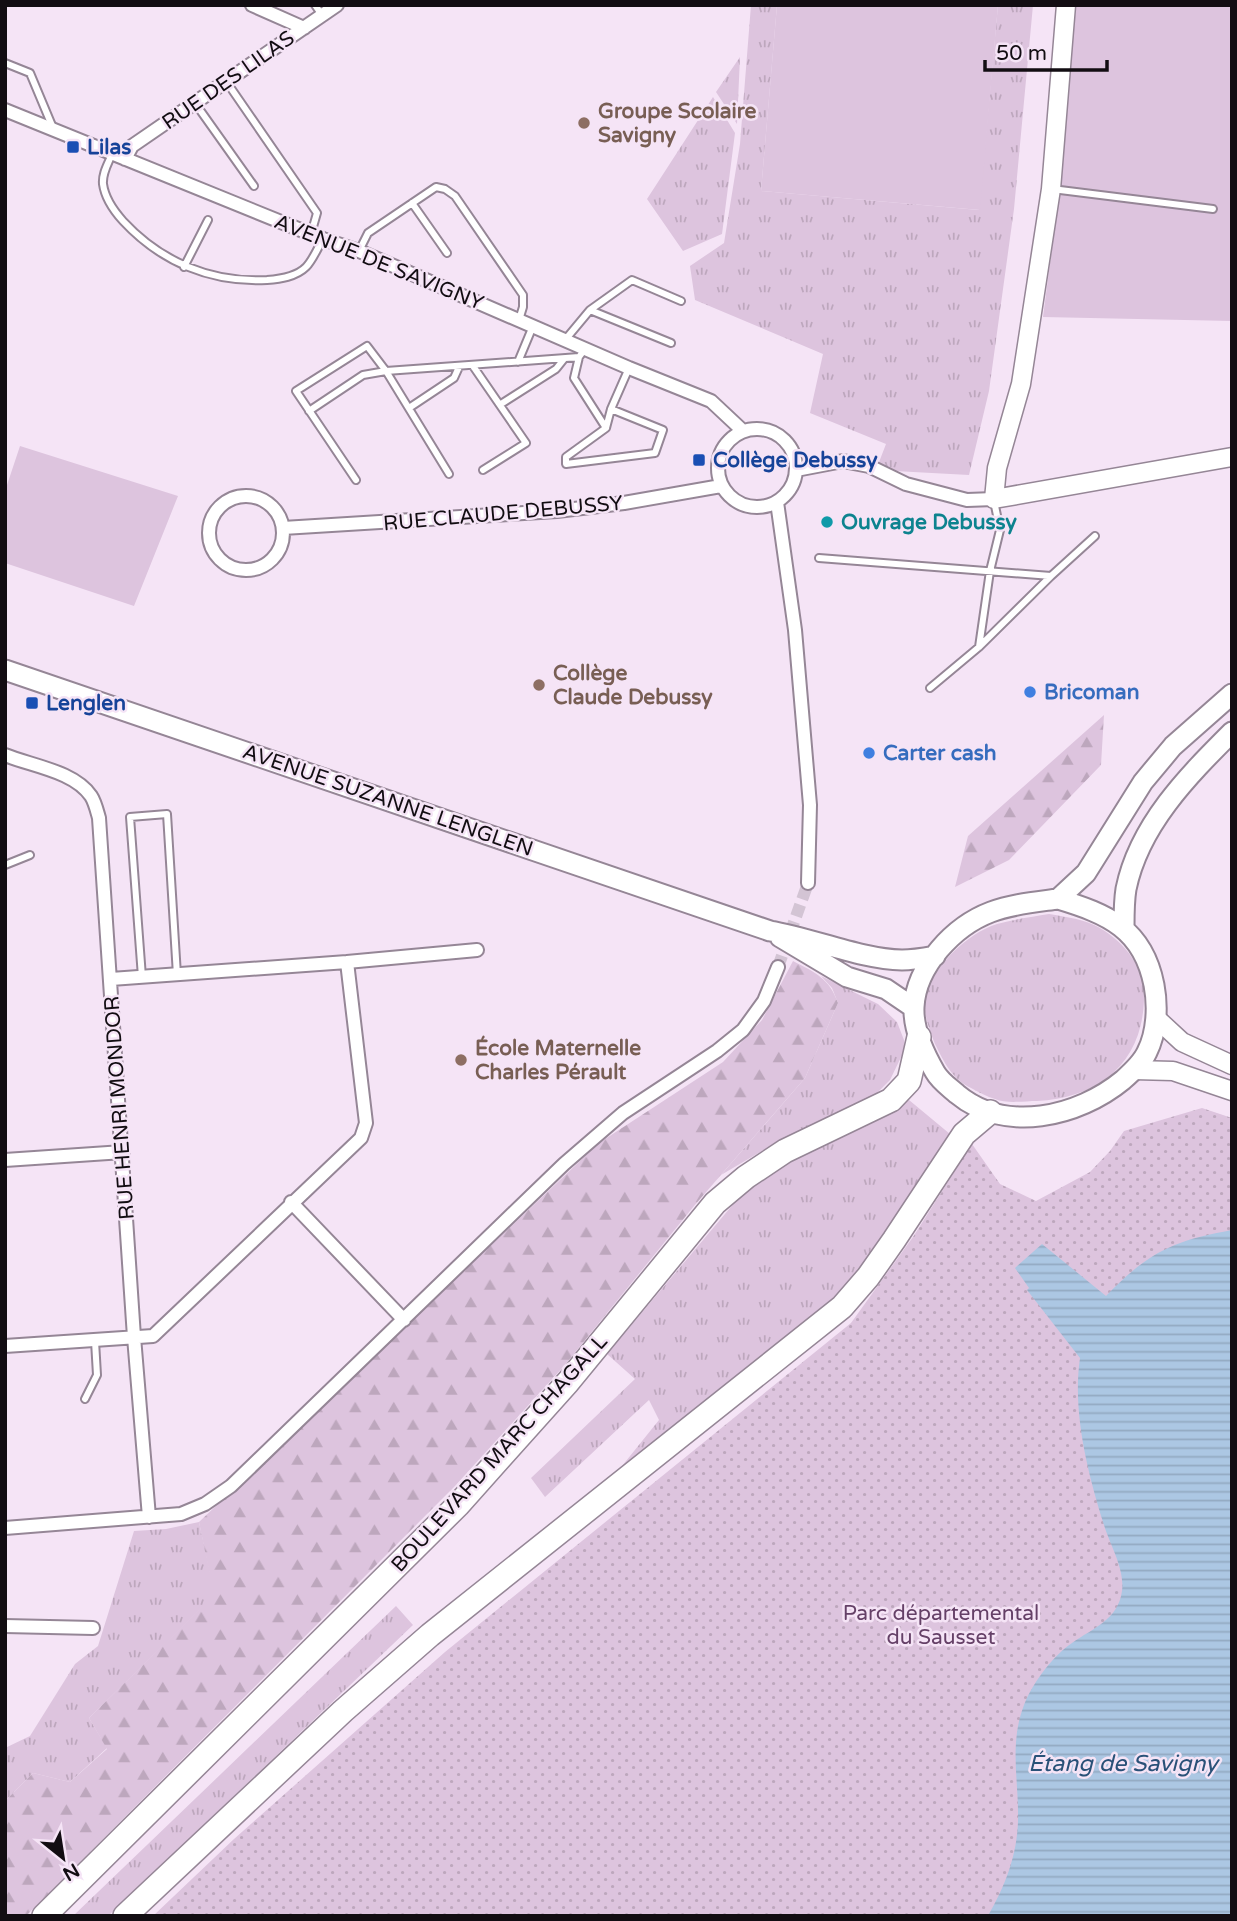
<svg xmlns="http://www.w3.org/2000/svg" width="1237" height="1921" font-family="'Varela Round',sans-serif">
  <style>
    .grass { fill: url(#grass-tufts) }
    .forest { fill: url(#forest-firs) }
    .park { fill: url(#park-dots) }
    .garden { fill: #ddc4de }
    .water { fill: url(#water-rules) }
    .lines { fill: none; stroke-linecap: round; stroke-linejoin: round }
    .street-tunnel { stroke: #d3c4d4; stroke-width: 12; stroke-dasharray: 12 6; stroke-linecap: butt }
    .lane-casing { stroke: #958696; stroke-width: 10 }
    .street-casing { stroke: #958696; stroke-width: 16 }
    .secondary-casing { stroke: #958696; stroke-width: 21 }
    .primary-casing { stroke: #958696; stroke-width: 23 }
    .highway-casing { stroke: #958696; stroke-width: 26 }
    .lane { stroke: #fff; stroke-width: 6 }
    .street { stroke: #fff; stroke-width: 12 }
    .secondary { stroke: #fff; stroke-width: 18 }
    .primary { stroke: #fff; stroke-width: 19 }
    .highway { stroke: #fff; stroke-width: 23 }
    .education-dot { fill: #8d6e63; stroke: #f5e4f6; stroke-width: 2.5 }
    .transit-dot { fill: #1a4fb4; stroke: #f5e4f6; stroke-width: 2.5 }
    .culture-dot { fill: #0f9aa8; stroke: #f5e4f6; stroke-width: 2.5 }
    .shop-dot { fill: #3f7fe0; stroke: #f5e4f6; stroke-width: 2.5 }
    .labels { text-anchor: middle; stroke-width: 5; stroke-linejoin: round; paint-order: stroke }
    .street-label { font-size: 21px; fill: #120d12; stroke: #f5e4f6 }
    .education-label { font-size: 21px; font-weight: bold; fill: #785e54; stroke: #f5e4f6; text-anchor: start }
    .transit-label { font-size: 21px; font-weight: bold; fill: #164399; stroke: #f5e4f6; text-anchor: start }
    .culture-label { font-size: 21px; font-weight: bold; fill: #0d838f; stroke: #f5e4f6; text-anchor: start }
    .shop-label { font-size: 21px; font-weight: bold; fill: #366cbe; stroke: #f5e4f6; text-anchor: start }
    .park-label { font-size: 21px; fill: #654067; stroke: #f5e4f6 }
    .water-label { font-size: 23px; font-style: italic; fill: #295178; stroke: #f5e4f6 }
  </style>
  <defs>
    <pattern id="grass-tufts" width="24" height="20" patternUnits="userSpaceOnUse" patternTransform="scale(1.75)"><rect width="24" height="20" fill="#ddc4de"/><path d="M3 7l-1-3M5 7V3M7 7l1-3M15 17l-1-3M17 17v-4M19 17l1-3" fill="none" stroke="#bda7bd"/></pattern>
    <pattern id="forest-firs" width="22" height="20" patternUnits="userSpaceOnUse" patternTransform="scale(1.75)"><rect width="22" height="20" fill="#ddc4de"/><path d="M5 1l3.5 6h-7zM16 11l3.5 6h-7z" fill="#bda7bd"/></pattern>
    <pattern id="park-dots" width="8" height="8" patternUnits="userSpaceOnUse" patternTransform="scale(1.75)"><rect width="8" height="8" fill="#ddc4de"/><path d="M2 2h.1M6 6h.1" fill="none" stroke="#bda7bd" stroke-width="1.8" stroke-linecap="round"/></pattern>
    <pattern id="water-rules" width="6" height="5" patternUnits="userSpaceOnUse" patternTransform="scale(1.75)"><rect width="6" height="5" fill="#acc7e3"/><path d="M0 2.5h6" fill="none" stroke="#93aac2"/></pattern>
  </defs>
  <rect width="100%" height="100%" fill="#f5e4f6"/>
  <path class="grass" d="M 751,5 L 777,5 L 761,191 L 979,210 L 998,5 L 1033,5 L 1014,209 L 989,391 L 969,475 L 876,470 L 886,444 L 810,413 L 823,354 L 695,300 L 690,266 L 724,243 L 740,144 Z
    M 740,57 L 737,124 L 716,92 Z
    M 713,97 L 735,133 L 722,234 L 683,251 L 647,199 Z
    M 1049,914 C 1066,917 1085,919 1100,928 C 1127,944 1145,969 1144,1000 C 1142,1064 1098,1098 1037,1101 C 1024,1101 1007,1104 995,1099 C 987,1097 979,1092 971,1088 C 952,1079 944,1062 935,1044 C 930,1031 924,1017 925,1003 C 928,970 967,933 997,924 C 1014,919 1032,917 1049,914 Z
    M 821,976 L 878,1004 L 897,1022 L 904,1040 L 905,1049 L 890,1080 L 876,1094 L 786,1137 L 721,1175 L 805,1078 L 838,1003 L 832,988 Z
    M 909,1100 L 950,1134 L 870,1257 L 828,1305 L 622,1466 L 659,1420 L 649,1400 L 545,1497 L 531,1478 L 635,1379 L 607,1354 L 746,1189 L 795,1157 L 876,1119 Z
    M 199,1522 L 215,1595 L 89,1718 L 107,1748 L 70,1782 L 33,1773 L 5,1801 L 5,1748 L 30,1736 L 75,1664 L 98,1646 L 134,1531 L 166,1529 Z
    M 396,1606 L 413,1625 L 108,1916 L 73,1916 Z"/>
  <path class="forest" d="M 1104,715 L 1101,765 L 1009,860 L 955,887 L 968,836 Z
    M 793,961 C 816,973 829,978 838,1003 L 805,1078 L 694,1206 L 564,1366 L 455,1486 L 26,1916 L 5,1916 L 5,1801 L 33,1773 L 70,1782 L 107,1749 L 89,1718 L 214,1595 L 199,1522 L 599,1143 L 723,1062 L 762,1020 Z"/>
  <path class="park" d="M 1202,1108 L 1232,1118 L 1232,1916 L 153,1916 L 234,1839 L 445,1652 L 851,1323 L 913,1237 L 972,1144 L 1000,1184 L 1036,1201 L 1090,1172 L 1110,1151 L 1124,1131 Z"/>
  <path class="garden" d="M 777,5 L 998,5 L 980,210 L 761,191 Z
    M 1076,5 L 1232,5 L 1232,321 L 1043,317 L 1058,202 Z
    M 20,446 L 178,496 L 134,606 L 5,563 L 5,491 Z"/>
  <path class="water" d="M 1232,1230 L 1232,1916 L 988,1916 C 1005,1886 1017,1856 1018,1821 C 1019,1778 1008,1742 1026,1700 C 1036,1679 1053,1656 1072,1643 C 1093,1628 1118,1620 1122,1591 C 1125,1569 1110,1545 1104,1525 C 1088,1474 1072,1412 1080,1358 L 1027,1290 L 1029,1288 L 1015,1268 L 1042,1244 L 1106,1296 C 1149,1252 1172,1241 1232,1230 Z"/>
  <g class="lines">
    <path class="street-tunnel" d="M 778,967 L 808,883"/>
    <defs>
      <path id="lane" d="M 315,5 L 322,15
        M 5,63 L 30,73 L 53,128
        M 226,81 L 317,213 L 311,234
        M 195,103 L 254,186
        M 112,154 C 108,164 102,173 103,184 C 105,199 114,211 123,221 C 161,262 211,283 267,280 C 280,279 296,277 306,267 C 313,260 318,247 323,239
        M 1052,189 L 1213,209
        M 412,203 L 447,253
        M 359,251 L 368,233 L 436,187 L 445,189 L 455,196 L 523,295 L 523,307 L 519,320
        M 184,267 L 208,220
        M 590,310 L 671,343
        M 565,340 L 590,310 L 632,280 L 681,301
        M 579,357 L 574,378 L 606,428
        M 518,362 L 533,326
        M 473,366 L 526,443 L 483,470
        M 501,404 L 556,369 L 564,359
        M 409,408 L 454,378 L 459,367
        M 611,409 L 663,430 L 655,453 L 566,464 L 566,457 L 606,428 Z
        M 611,409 L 629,368
        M 309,411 L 363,375 L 386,371 L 449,474
        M 356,480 L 296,391 L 367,346 L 386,371 L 579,357 L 585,349
        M 819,558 L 1051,576 L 1095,536
        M 979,647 L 990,571 L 1000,530 L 994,501
        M 930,688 L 979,647 L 1051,576
        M 5,865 L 30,855
        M 142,977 L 130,817 L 167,814 L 177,975
        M 85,1399 L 97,1375 L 95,1341"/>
      <path id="street" d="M 252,5 L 304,28
        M 5,110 L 323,239 L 359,251 L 629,368 L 711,401 L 743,431
        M 125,159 L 132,146 L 337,5
        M718 468a39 39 0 1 1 78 0a39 39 0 1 1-78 0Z
        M 796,470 L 843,461 L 869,466 L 906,484 L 967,500 L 994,499
        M209 533a37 37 0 1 1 74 0a37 37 0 1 1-74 0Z
        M 777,502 L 795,630 L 810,805 L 808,883
        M 283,528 L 557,511 L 624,503 L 721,486
        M 5,755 C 32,766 74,771 91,796 C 95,802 97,811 99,818 L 134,1337 L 149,1517
        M 347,962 L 477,950
        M 5,1160 L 123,1152
        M 291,1202 L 404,1320
        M 5,1346 L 153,1336 L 361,1138 L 366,1123 L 347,962 L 111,979
        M 5,1528 L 181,1514 L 205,1504 L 231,1486 L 564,1164 L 623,1113 L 717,1051 L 743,1030 L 764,1001 L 778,967
        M 5,1626 L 93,1628"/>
      <path id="secondary" d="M 1066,5 L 1051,189 L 1021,384 L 997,468 L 994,499 L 1232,457
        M 1156,1018 L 1182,1042 L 1232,1065
        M 1134,1070 L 1173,1071 L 1232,1091"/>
      <path id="primary" d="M 5,670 L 770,931 C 812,938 861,959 902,960 C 913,960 924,958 935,956
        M 1058,899 C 1108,914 1143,929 1154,985 C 1158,1006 1157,1032 1147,1052 C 1142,1063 1132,1072 1123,1080 C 1078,1117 1005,1134 957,1094 C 949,1087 940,1081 935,1072 C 924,1053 913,1028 914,1007 C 916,966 954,926 991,912 C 1012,904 1036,902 1058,899 Z
        M 1058,899 L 1086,873 L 1143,782 L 1173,746 L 1232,694
        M 1124,927 C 1124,915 1124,901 1126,889 C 1139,825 1188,776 1232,732
        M 780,937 L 847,977 L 886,989 L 914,1008"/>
      <path id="highway" d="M 44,1916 L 458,1505 L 568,1382 L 715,1203 L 746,1177 L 785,1151 L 891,1100 L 909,1081 L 919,1037
        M 125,1916 L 343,1711 L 430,1635 L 842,1307 L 868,1277 L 894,1240 L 964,1134 L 990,1112"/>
    </defs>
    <use href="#lane" class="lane-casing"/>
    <use href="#street" class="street-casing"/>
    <use href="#secondary" class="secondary-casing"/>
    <use href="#primary" class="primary-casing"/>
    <use href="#highway" class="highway-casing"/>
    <use href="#lane" class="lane"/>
    <use href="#street" class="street"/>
    <use href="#secondary" class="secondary"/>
    <use href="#primary" class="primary"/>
    <use href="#highway" class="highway"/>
  </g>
  <g class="education-dot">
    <circle cx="584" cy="123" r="7"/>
    <circle cx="539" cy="685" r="7"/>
    <circle cx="461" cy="1060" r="7"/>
  </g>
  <g class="transit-dot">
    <rect x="66" y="140" width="14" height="14" rx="3.5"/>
    <rect x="692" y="453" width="14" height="14" rx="3.5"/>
    <rect x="25" y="696" width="14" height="14" rx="3.5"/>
  </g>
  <circle class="culture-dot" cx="827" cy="522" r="7"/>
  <g class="shop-dot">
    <circle cx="1030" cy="692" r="7"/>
    <circle cx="869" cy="753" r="7"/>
  </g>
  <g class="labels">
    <g class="street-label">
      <text transform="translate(228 80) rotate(-35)" y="7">RUE DES LILAS</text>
      <text transform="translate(379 262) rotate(22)" y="7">AVENUE DE SAVIGNY</text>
      <text transform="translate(503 513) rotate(-5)" y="7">RUE CLAUDE DEBUSSY</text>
      <text transform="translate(388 800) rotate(19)" y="7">AVENUE SUZANNE LENGLEN</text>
      <text transform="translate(119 1108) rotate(-94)" y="7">RUE HENRI MONDOR</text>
      <text transform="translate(499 1453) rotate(-48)" y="7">BOULEVARD MARC CHAGALL</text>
    </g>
    <g class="education-label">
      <text x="598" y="118">Groupe Scolaire<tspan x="598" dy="24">Savigny</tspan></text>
      <text x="553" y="680">Collège<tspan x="553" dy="24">Claude Debussy</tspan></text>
      <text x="475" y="1055">École Maternelle<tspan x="475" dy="24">Charles Pérault</tspan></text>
    </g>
    <g class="transit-label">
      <text x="87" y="154">Lilas</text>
      <text x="713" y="467">Collège Debussy</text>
      <text x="46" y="710">Lenglen</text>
    </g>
    <g class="culture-label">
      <text x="841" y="529">Ouvrage Debussy</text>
    </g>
    <g class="shop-label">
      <text x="1044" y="699">Bricoman</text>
      <text x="883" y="760">Carter cash</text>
    </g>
    <g class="park-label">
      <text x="941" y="1620">Parc départemental<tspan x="941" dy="24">du Sausset</tspan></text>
    </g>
    <g class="water-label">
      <text x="1123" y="1771">Étang de Savigny</text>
    </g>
  </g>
  <rect width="1237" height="1921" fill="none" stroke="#120d12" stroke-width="14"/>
  <g transform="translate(63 1858) rotate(150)" stroke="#f5e4f6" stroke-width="5" paint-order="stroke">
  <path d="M0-5L12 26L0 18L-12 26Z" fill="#120d12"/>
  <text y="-10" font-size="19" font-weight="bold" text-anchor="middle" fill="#120d12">N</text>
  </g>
  <path d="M985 60v10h122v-10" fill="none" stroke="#120d12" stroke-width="3.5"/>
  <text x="996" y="60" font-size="21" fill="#120d12" stroke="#f5e4f6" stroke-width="5" paint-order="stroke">50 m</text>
</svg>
